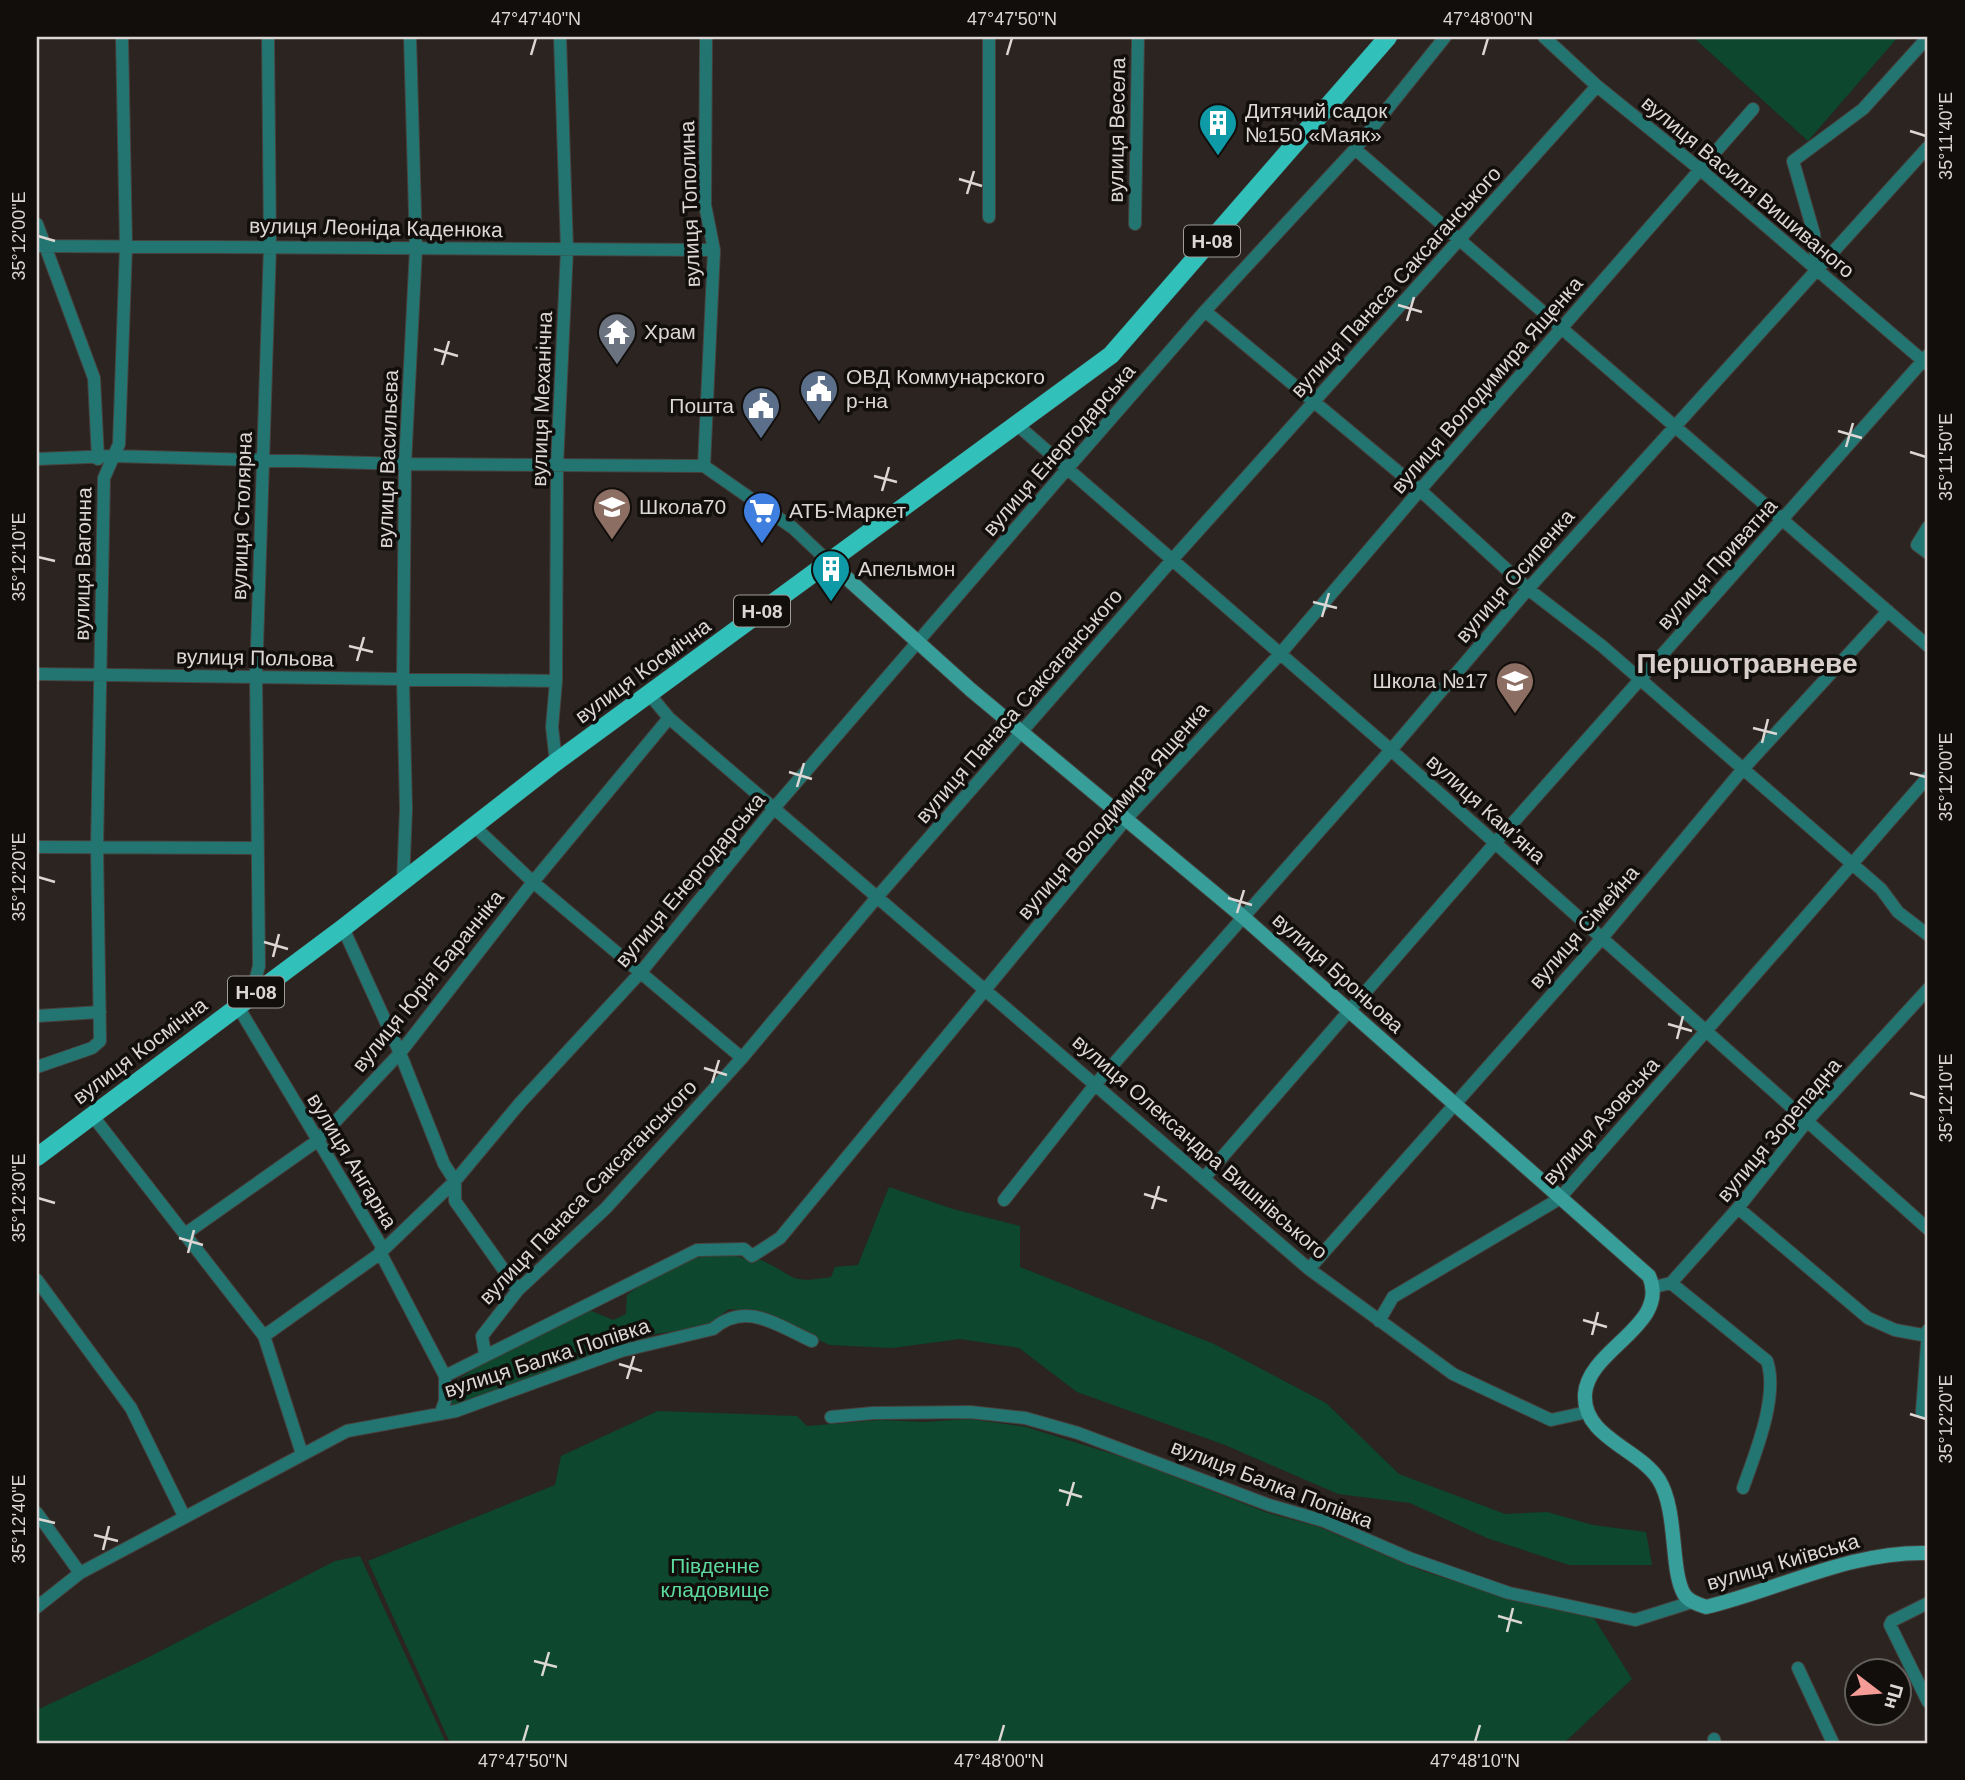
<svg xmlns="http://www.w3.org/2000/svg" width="1965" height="1780" font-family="Helvetica,sans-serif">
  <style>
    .green { fill: #0c472e }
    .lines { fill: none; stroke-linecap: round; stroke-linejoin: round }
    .street-casing { stroke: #47413e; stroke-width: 14 }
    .secondary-casing { stroke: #47413e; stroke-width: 16 }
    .primary-casing { stroke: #47413e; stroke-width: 19 }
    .street { stroke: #237572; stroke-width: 12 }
    .secondary { stroke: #389e9a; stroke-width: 14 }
    .primary { stroke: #31c0ba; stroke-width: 18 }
    .ticks { fill: none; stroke: #dcd7d5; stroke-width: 2.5 }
    .labels { text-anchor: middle; stroke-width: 7; stroke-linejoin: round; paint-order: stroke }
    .shield { fill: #110e0c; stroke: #9f9b99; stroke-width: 2 }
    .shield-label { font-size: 19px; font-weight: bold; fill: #dcd7d5 }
    .poi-label { font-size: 21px; fill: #dcd7d5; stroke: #110e0c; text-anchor: start }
    .street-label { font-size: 21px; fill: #dcd7d5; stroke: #110e0c }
    .park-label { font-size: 21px; fill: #5dda9f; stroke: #110e0c }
    .district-label { font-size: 28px; font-weight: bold; fill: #d8ceca; stroke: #110e0c }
    .neatline { fill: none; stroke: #dcd7d5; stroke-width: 2.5 }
    .ticks-label { font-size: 18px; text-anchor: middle; fill: #dcd7d5 }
  </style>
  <rect width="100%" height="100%" fill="#2b2421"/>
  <path class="green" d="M 1693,37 L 1898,37 L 1808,141 Z
    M 889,1187 L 953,1209 L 1020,1226 L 1020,1267 L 1214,1344 L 1326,1403 L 1399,1474 L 1505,1514 L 1547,1512 L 1593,1525 L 1646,1532 L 1652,1565 L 1569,1565 L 1487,1538 L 1410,1503 L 1338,1494 L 1225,1445 L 1077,1392 L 1019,1348 L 960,1339 L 892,1348 L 830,1345 L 751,1311 L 729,1309 L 706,1327 L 655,1334 L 467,1404 L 451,1405 L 452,1384 L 490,1357 L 587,1309 L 613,1320 L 626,1314 L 627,1295 C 660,1269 703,1245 746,1259 C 751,1260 757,1258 761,1260 C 798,1277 787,1284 831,1277 L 835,1267 L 858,1265 Z
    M 658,1411 L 797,1416 L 807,1426 L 880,1420 L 924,1422 L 970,1419 L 1026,1427 L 1132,1460 L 1268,1513 L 1319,1527 L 1420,1570 L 1506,1598 L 1592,1615 L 1632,1679 L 1564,1743 L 450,1743 L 368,1561 L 555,1485 L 561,1456 Z
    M 360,1556 L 446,1743 L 37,1743 L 37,1710 L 143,1660 L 335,1561 Z"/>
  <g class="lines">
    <defs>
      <path id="street" d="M 706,37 L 705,205 L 714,250 L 704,466 L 793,528 L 828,561
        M 1544,37 L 1597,86 L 1702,171 L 1928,365
        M 1355,149 L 1928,646
        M 989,217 L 989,37
        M 37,224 L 94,378 L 98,459
        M 1135,224 L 1138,37
        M 37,246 L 714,250
        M 1817,270 L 1814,234 L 1793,161 L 1863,109 L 1928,37
        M 1205,311 L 1420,490 L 1528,589 L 1602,646 L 1881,889 L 1898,912 L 1928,935
        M 1015,423 L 1391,750 L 1928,1229
        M 37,459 L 113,456 L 405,464 L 704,466
        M 1928,527 L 1917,545 L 1928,553
        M 37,674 L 556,681
        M 650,695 L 669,718 L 1309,1269 L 1453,1374 L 1551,1420 L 1587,1412
        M 556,762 L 552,727 L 556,681 L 557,465 L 567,249 L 560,37
        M 475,827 L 533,882 L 742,1058
        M 37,847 L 258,848
        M 403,882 L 406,809 L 403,679 L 405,464 L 416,248 L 410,37
        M 343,928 L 400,1053 L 444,1164 L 455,1181 L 455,1201 L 518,1290
        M 251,996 L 259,966 L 256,677 L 270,246 L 268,37
        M 237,1005 L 382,1247 L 380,1252 L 445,1376
        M 37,1016 L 100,1012
        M 37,1067 L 92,1048 L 100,1041 L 97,847 L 104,478 L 119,444 L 126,246 L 122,37
        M 92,1115 L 264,1336 L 302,1454
        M 1204,1178 L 1495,843 L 1928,355
        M 1004,1200 L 1094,1086 L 1391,750 L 1528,589 L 1928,147
        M 1738,1208 L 1868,1318 L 1895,1330 L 1928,1336
        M 185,1234 L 317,1141 L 400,1053 L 533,882 L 669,718
        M 1309,1269 L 1602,938 L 1743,769 L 1888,611
        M 37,1280 L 131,1408 L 184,1516
        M 1671,1283 L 1767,1361 C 1779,1396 1755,1454 1743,1488
        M 1654,1287 L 1671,1283 L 1738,1208 L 1808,1120 L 1928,989
        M 1379,1321 L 1393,1297 L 1559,1199 L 1928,777
        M 264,1336 L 378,1255 L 455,1181 L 520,1103 L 641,972 L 775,807 L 1067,469 L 1205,311 L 1355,149 L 1445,37
        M 485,1354 L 482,1336 L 518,1290 L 606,1208 L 742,1058 L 878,896 L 1171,561 L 1597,86
        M 441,1412 L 445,1401 L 445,1376 L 697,1250 L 744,1249 L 752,1256 L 780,1238 L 1127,818 L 1280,654 L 1420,490 L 1753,109
        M 1922,1412 L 1928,1330
        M 831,1417 L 873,1413 L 970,1412 L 1025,1418 L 1078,1433 L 1269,1505 L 1324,1521 L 1409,1558 L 1509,1593 L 1635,1620 L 1692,1602
        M 37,1513 L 80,1573
        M 1928,1603 L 1892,1621 L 1890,1625 L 1928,1702
        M 37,1607 L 80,1573 L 347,1431 L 456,1411 L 621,1351 L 713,1329 C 746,1300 778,1326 812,1341
        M 1798,1668 L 1833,1743
        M 1714,1739 L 1715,1743"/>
      <path id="secondary" d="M 828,561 L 971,690 L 1242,916 L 1649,1276 C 1671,1325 1588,1349 1585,1394 C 1582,1437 1640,1449 1659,1480 C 1678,1511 1670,1570 1684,1594 C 1689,1602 1698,1604 1706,1607 C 1781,1589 1849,1551 1928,1553"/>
      <path id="primary" d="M 37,1157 L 343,928 L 556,762 L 1111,355 L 1388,37"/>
    </defs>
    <use href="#street" class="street-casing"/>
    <use href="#secondary" class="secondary-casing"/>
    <use href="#primary" class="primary-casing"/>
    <use href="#street" class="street"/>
    <use href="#secondary" class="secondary"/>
    <use href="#primary" class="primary"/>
  </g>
  <path class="ticks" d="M 531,55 L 536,38M 1007,55 L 1012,38M 1483,55 L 1488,38M 1910,131 L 1926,136M 959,179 L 982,186M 967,194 L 974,171M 38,236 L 55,241M 1398,305 L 1422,312M 1407,321 L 1414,297M 434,349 L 458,356M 442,365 L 449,341M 1838,431 L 1862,438M 1846,447 L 1853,423M 1910,452 L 1926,457M 874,476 L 897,482M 882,491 L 889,467M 38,557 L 55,561M 1313,602 L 1337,608M 1322,617 L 1329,593M 349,646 L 373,652M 357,661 L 364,637M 1753,728 L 1777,734M 1762,743 L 1768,719M 789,772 L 812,779M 1910,773 L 1926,777M 797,787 L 804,763M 38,877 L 55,882M 1228,898 L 1252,905M 1237,913 L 1244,890M 264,942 L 288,949M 273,957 L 279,934M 1668,1024 L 1692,1031M 1677,1039 L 1683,1016M 704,1068 L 727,1075M 712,1083 L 719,1060M 1910,1093 L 1926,1098M 1144,1194 L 1167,1201M 38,1198 L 55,1203M 1152,1209 L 1159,1186M 179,1238 L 203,1245M 188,1253 L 194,1230M 1583,1320 L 1607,1327M 1592,1335 L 1598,1312M 619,1364 L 642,1371M 627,1379 L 634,1356M 1910,1414 L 1926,1419M 1059,1490 L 1082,1497M 1067,1506 L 1074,1482M 38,1519 L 55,1523M 94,1535 L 118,1541M 103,1550 L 109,1526M 1498,1616 L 1522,1623M 1507,1632 L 1513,1608M 534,1661 L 557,1667M 542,1676 L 549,1652M 523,1742 L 528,1725M 999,1742 L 1004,1725M 1475,1742 L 1480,1725"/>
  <defs>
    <symbol id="building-pin" viewBox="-11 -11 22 30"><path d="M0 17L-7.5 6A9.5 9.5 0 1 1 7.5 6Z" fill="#0f9aa8" stroke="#110e0c"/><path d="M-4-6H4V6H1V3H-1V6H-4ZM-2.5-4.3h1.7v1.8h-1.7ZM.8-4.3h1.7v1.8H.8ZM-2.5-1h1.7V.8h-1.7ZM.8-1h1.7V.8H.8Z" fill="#fff"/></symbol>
    <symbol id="temple-pin" viewBox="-11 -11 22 30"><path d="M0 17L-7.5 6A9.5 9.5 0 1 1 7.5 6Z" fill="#6b7280" stroke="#110e0c"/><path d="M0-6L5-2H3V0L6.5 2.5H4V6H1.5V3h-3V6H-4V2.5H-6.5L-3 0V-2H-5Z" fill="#fff"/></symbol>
    <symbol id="civic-pin" viewBox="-11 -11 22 30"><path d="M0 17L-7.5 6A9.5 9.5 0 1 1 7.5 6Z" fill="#5c6f8a" stroke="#110e0c"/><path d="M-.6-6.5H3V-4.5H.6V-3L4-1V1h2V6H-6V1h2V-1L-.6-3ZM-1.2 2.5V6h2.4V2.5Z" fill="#fff"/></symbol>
    <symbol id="school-pin" viewBox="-11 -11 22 30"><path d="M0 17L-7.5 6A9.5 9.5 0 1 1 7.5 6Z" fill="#8d6e63" stroke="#110e0c"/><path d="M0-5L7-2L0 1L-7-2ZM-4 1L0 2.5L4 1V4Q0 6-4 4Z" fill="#fff"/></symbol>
    <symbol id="supermarket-pin" viewBox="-11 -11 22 30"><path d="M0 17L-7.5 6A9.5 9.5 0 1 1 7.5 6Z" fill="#3f7fe0" stroke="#110e0c"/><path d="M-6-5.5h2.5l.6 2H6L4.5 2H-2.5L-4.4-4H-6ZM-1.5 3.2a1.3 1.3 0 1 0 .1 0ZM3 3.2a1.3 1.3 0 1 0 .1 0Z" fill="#fff"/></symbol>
  </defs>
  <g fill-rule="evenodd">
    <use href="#building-pin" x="1196" y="101" width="44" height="60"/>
    <use href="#temple-pin" x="595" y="310" width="44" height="60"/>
    <use href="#civic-pin" x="797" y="367" width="44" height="60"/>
    <use href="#civic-pin" x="739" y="384" width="44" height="60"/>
    <use href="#school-pin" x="590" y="485" width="44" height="60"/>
    <use href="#supermarket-pin" x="740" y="489" width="44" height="60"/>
    <use href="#building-pin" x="809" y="547" width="44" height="60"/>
    <use href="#school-pin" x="1493" y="659" width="44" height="60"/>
  </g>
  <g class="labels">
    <g class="shield">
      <rect x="1184" y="225.5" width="56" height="31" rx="5"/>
      <rect x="734" y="595.5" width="56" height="31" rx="5"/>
      <rect x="228" y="976.5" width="56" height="31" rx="5"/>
    </g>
    <g class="shield-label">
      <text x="1212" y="248">Н-08</text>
      <text x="762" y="618">Н-08</text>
      <text x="256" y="999">Н-08</text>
    </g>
    <g class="poi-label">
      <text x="1245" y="118">Дитячий садок<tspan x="1245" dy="24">№150 «Маяк»</tspan></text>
      <text x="644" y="339">Храм</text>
      <text x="846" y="384">ОВД Коммунарского<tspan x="846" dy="24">р-на</tspan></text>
      <text x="734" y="413" text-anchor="end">Пошта</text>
      <text x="639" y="514">Школа70</text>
      <text x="789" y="518">АТБ-Маркет</text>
      <text x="858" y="576">Апельмон</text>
      <text x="1488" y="688" text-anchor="end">Школа №17</text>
    </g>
    <g class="street-label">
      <text transform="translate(1117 130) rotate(-89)" y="7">вулиця Весела</text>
      <text transform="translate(1748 187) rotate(40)" y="7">вулиця Василя Вишиваного</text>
      <text transform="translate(690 204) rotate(-92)" y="7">вулиця Тополина</text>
      <text transform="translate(376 228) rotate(1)" y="7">вулиця Леоніда Каденюка</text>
      <text transform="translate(1396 282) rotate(-48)" y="7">вулиця Панаса Саксаганського</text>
      <text transform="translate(1487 385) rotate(-49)" y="7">вулиця Володимира Ященка</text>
      <text transform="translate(542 399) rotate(-88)" y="7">вулиця Механічна</text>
      <text transform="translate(1059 450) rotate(-49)" y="7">вулиця Енергодарська</text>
      <text transform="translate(388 459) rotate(-88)" y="7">вулиця Васильєва</text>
      <text transform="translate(242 516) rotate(-88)" y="7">вулиця Столярна</text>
      <text transform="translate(83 564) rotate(-89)" y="7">вулиця Вагонна</text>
      <text transform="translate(1717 564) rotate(-48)" y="7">вулиця Приватна</text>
      <text transform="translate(1515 576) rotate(-49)" y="7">вулиця Осипенка</text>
      <text transform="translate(255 658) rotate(1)" y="7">вулиця Польова</text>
      <text transform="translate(643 671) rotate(-36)" y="7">вулиця Космічна</text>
      <text transform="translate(1019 706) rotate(-49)" y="7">вулиця Панаса Саксаганського</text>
      <text transform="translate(1486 809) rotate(42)" y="7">вулиця Кам’яна</text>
      <text transform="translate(1113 811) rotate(-49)" y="7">вулиця Володимира Ященка</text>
      <text transform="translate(690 880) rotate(-50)" y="7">вулиця Енергодарська</text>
      <text transform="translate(1584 927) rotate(-49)" y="7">вулиця Сімейна</text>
      <text transform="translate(1338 973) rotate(42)" y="7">вулиця Броньова</text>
      <text transform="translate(428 981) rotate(-51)" y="7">вулиця Юрія Баранніка</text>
      <text transform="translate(140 1051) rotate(-37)" y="7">вулиця Космічна</text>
      <text transform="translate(1601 1121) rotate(-48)" y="7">вулиця Азовська</text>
      <text transform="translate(1779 1130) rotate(-50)" y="7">вулиця Зорепадна</text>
      <text transform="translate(1200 1147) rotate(41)" y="7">вулиця Олександра Вишнівського</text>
      <text transform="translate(352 1161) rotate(59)" y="7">вулиця Ангарна</text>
      <text transform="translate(588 1192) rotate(-46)" y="7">вулиця Панаса Саксаганського</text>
      <text transform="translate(547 1358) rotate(-18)" y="7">вулиця Балка Попівка</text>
      <text transform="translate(1272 1484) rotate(21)" y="7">вулиця Балка Попівка</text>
      <text transform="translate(1783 1562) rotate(-16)" y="7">вулиця Київська</text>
    </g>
    <g class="park-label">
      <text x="715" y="1573">Південне<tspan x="715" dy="24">кладовище</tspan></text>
    </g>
    <g class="district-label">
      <text x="1747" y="673">Першотравневе</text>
    </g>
  </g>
  <rect width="1965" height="1780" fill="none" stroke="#110e0c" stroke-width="77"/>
  <g transform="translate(1878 1692) rotate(106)"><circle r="33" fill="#110e0c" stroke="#625e5c" stroke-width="2"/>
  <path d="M0-5L12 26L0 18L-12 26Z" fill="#f59c96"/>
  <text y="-10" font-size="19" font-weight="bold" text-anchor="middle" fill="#dcd7d5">Пн</text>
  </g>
  <rect x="38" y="38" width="1888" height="1704" class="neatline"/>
  <g class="ticks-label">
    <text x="536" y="25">47°47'40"N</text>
    <text x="1012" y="25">47°47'50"N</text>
    <text x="1488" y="25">47°48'00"N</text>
    <text transform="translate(1946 136) rotate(-90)" y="6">35°11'40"E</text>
    <text transform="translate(19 236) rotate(-90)" y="6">35°12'00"E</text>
    <text transform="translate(1946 457) rotate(-90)" y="6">35°11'50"E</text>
    <text transform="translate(19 557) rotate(-90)" y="6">35°12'10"E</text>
    <text transform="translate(1946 777) rotate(-90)" y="6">35°12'00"E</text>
    <text transform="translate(19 877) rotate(-90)" y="6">35°12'20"E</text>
    <text transform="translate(1946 1098) rotate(-90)" y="6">35°12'10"E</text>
    <text transform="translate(19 1198) rotate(-90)" y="6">35°12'30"E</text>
    <text transform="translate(1946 1419) rotate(-90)" y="6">35°12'20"E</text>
    <text transform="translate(19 1519) rotate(-90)" y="6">35°12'40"E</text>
    <text x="523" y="1767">47°47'50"N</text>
    <text x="999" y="1767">47°48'00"N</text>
    <text x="1475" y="1767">47°48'10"N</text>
  </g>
</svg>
